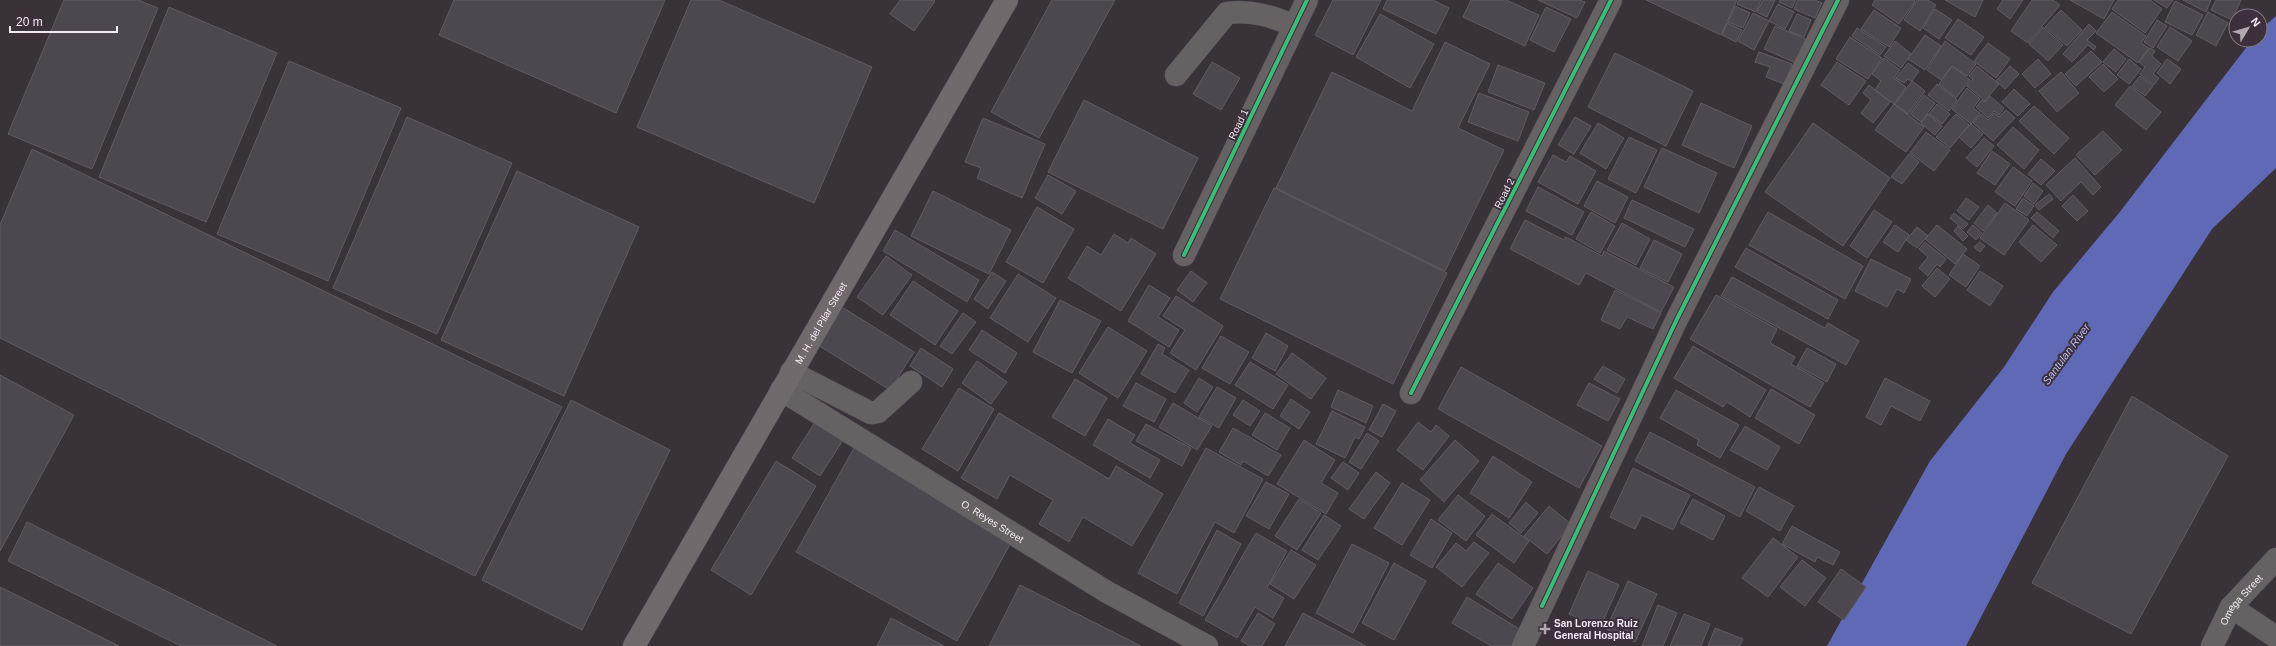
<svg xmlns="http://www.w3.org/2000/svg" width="2276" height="646" font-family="Helvetica,sans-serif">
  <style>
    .water { fill: #5f69b6 }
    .building { fill: #4d484f; stroke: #615b62 }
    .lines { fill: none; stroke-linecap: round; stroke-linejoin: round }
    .minor-casing { stroke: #575056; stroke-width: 23 }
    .major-casing { stroke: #575056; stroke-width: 23 }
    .minor { stroke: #666264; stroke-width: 22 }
    .major { stroke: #706a6d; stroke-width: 22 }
    .cycleway-casing { stroke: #3e2f3c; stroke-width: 6 }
    .cycleway { stroke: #3abd76; stroke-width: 4 }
    .poi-dot { fill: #b2a9b1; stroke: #3e2f3c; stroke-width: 1.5 }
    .labels { text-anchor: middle; stroke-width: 4; stroke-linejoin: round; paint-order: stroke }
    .street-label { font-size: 10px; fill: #f3e9f2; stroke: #3e2f3c }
    .poi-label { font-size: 10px; font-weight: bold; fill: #f3e9f2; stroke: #3e2f3c; text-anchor: start }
    .water-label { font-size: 11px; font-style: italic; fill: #b5bfeb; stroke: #3e2f3c }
  </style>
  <rect width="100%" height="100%" fill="#3a3239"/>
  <path class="water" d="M 2276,16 L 2276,168 L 2212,229 L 2066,454 L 1966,646 L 1827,646 L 1930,461 L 2004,367 L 2053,292 L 2119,213 L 2252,40 L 2260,40 L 2260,30 Z"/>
  <path class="building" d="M 64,0 L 138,0 L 158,8 L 92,169 L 8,134 Z
    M 454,0 L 665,0 L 616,113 L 439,35 Z
    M 691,0 L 719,0 L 872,67 L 814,203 L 637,127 Z
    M 900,0 L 934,0 L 935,1 L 914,31 L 890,14 Z
    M 1052,0 L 1115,0 L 1039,138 L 991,112 Z
    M 1333,0 L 1381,0 L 1353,55 L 1315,35 Z
    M 1387,0 L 1433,0 L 1449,8 L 1436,34 L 1383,9 Z
    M 1471,0 L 1506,0 L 1539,15 L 1525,46 L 1463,17 Z
    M 1538,0 L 1579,0 L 1585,2 L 1577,18 Z
    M 1646,0 L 1737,0 L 1721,35 Z
    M 1739,0 L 1761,0 L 1756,12 L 1737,4 Z
    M 1763,0 L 1775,0 L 1767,17 L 1757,12 Z
    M 1780,0 L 1796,0 L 1792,8 L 1779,2 Z
    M 1798,0 L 1815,0 L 1822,3 L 1815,18 L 1794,9 Z
    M 1875,0 L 1914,0 L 1915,1 L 1899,24 L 1872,5 Z
    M 1917,0 L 1928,0 L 1936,5 L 1920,31 L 1904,20 Z
    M 1945,0 L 1983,0 L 1975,17 Z
    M 2003,0 L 2023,0 L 2010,19 L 1997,9 Z
    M 2032,0 L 2053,0 L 2060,5 L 2028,43 L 2011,31 Z
    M 2070,0 L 2114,0 L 2104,19 Z
    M 2118,0 L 2150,0 L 2162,9 L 2145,33 L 2112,9 Z
    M 2154,0 L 2173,0 L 2167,8 Z
    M 2183,0 L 2211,0 L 2206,12 Z
    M 2216,0 L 2241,0 L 2232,20 L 2211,10 Z
    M 2175,1 L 2203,15 L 2192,35 L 2165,22 Z
    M 1778,4 L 1794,12 L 1785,29 L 1769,21 Z
    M 1735,6 L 1750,13 L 1743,28 L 1728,22 Z
    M 169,7 L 277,53 L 206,222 L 99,177 Z
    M 1546,7 L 1571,19 L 1554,52 L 1530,40 Z
    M 1935,9 L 1952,20 L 1939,39 L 1923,28 Z
    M 1874,10 L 1901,28 L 1889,47 L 1861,29 Z
    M 2061,10 L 2082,30 L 2067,46 L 2045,27 Z
    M 2112,12 L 2146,36 L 2141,43 L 2149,48 L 2138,63 L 2096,33 Z
    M 2208,12 L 2228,23 L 2216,46 L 2196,35 Z
    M 1753,13 L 1769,21 L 1754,50 L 1738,41 Z
    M 1380,14 L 1434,44 L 1410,88 L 1356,57 Z
    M 1797,14 L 1811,20 L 1804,37 L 1789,31 Z
    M 1958,19 L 1984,37 L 1971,55 L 1945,38 Z
    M 2157,20 L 2167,26 L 2153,48 L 2144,42 Z
    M 1727,23 L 1742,30 L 1736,42 L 1722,35 Z
    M 2089,24 L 2096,31 L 2087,40 L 2096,47 L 2094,50 L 2088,45 L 2072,62 L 2063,54 Z
    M 1775,26 L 1808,40 L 1798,64 L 1764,49 Z
    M 2043,27 L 2063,45 L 2048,61 L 2029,44 Z
    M 2170,27 L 2192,41 L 2178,61 L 2157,47 Z
    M 1857,28 L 1886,47 L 1880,55 L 1852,36 Z
    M 1925,35 L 1941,46 L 1925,70 L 1908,59 Z
    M 1850,37 L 1882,58 L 1868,79 L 1836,59 Z
    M 1895,41 L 1911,54 L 1901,68 L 1884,56 Z
    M 1945,41 L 1976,64 L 1967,76 L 1952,66 L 1941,80 L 1927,70 Z
    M 1445,42 L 1490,64 L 1458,128 L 1504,150 L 1445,271 L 1276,188 L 1332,72 L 1412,111 Z
    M 1988,43 L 2010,59 L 1996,78 L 1974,61 Z
    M 2150,48 L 2155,51 L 2152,56 L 2161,64 L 2153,74 L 2159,78 L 2154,85 L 2140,74 L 2145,67 L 2139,62 Z
    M 2114,49 L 2126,59 L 2116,72 L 2103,62 Z
    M 2091,51 L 2102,62 L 2076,86 L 2065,74 Z
    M 1759,52 L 1792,64 L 1784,84 L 1766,77 L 1770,67 L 1755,62 Z
    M 1615,53 L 1693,91 L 1666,146 L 1588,107 Z
    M 1884,58 L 1900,70 L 1894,78 L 1906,87 L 1894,104 L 1875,90 L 1881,81 L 1872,74 Z
    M 2038,59 L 2051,74 L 2035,88 L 2022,74 Z
    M 2129,59 L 2141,69 L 2129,84 L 2117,75 Z
    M 2167,59 L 2181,69 L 2170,84 L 2157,73 Z
    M 289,61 L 401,108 L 328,281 L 217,234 Z
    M 1212,62 L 1240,78 L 1221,110 L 1193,94 Z
    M 1837,62 L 1866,81 L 1849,105 L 1821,85 Z
    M 1908,63 L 1919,71 L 1912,81 L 1908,79 L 1904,83 L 1896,78 Z
    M 2103,64 L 2118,79 L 2104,92 L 2089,77 Z
    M 1498,65 L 1545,83 L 1534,110 L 1488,92 Z
    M 1952,66 L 1970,80 L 1956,98 L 1939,84 Z
    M 1977,66 L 1999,84 L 1985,101 L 1967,86 L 1973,79 L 1969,76 Z
    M 2010,66 L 2019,74 L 2005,89 L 1996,81 Z
    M 2061,72 L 2079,93 L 2057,112 L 2039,91 Z
    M 2140,76 L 2153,86 L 2145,96 L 2132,86 Z
    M 1912,81 L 1925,91 L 1908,114 L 1895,104 Z
    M 1937,84 L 1957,100 L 1949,111 L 1928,95 Z
    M 1869,85 L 1890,102 L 1873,123 L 1861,113 L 1871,100 L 1863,93 Z
    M 2130,86 L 2161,112 L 2146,130 L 2115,105 Z
    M 1967,88 L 1980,99 L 1973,108 L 1980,113 L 1971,124 L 1952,109 Z
    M 2014,89 L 2030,104 L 2018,116 L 2002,102 Z
    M 1479,93 L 1529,112 L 1518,141 L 1468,122 Z
    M 1924,95 L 1935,103 L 1921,122 L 1910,114 Z
    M 1990,96 L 2004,108 L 1999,115 L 1994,111 L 1988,118 L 1976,107 L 1982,100 L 1985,102 Z
    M 1084,100 L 1198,158 L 1163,229 L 1048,172 Z
    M 1701,103 L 1752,126 L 1734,168 L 1682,145 Z
    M 1894,104 L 1924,127 L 1906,152 L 1875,130 Z
    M 1937,104 L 1950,114 L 1942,124 L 1929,114 Z
    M 2034,106 L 2069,138 L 2054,154 L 2019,121 Z
    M 2006,110 L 2015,118 L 1993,141 L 1973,123 L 1981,114 L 1988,120 L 1994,113 L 1999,117 Z
    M 1928,114 L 1942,126 L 1935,135 L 1921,123 Z
    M 1956,114 L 1969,125 L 1950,148 L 1936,137 Z
    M 407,117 L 512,163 L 437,334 L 333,288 Z
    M 1575,117 L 1591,126 L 1574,154 L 1558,145 Z
    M 983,118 L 1045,144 L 1022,198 L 977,178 L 981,168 L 965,162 Z
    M 1598,123 L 1624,138 L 1606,169 L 1580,153 Z
    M 1813,123 L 1890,178 L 1843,246 L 1765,192 Z
    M 1971,124 L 1983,134 L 1971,148 L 1959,137 Z
    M 2013,127 L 2039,150 L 2024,169 L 1997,145 Z
    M 2103,131 L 2122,150 L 2095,175 L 2076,155 Z
    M 1926,132 L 1950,150 L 1934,171 L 1910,153 Z
    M 1629,137 L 1657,150 L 1636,193 L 1608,179 Z
    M 1984,138 L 1994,146 L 1977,167 L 1966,158 Z
    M 1662,148 L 1717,173 L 1699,213 L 1644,187 Z
    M 32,149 L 562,407 L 475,576 L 0,338 L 0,225 Z
    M 1992,151 L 2010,164 L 1995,185 L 1977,173 Z
    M 1909,154 L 1919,162 L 1902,184 L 1891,177 Z
    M 1553,155 L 1566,162 L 1570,156 L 1596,171 L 1578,204 L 1538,182 Z
    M 2075,158 L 2101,187 L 2093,195 L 2081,182 L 2061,201 L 2046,185 Z
    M 2041,159 L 2055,171 L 2041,185 L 2028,174 Z
    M 2013,167 L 2032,181 L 2015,206 L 1995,192 Z
    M 517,171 L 639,227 L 564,396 L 441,340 Z
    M 1048,175 L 1076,191 L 1062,214 L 1035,198 Z
    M 1597,181 L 1628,197 L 1615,223 L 1584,206 Z
    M 2033,183 L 2043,191 L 2034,204 L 2024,196 Z
    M 1538,187 L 1584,212 L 1572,235 L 1526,211 Z
    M 1274,188 L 1447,273 L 1393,384 L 1220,299 Z
    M 933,191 L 1011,230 L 989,274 L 911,236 Z
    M 2049,194 L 2053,199 L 2039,210 L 2035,205 Z
    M 2073,195 L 2088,211 L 2077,221 L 2062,206 Z
    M 1966,198 L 1979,207 L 1969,220 L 1957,211 Z
    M 2023,198 L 2034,206 L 2027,216 L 2016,209 Z
    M 1632,200 L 1694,229 L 1685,247 L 1624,218 Z
    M 2005,203 L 2029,220 L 2004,255 L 1980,238 Z
    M 1988,205 L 1997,213 L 1983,231 L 1974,223 Z
    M 1037,207 L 1074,229 L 1043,283 L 1006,262 Z
    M 1874,210 L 1892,222 L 1867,258 L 1850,246 Z
    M 1591,212 L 1615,226 L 1600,253 L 1576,239 Z
    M 1768,212 L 1863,266 L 1845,299 L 1749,245 Z
    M 2037,212 L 2059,231 L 2053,238 L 2031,218 Z
    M 1954,213 L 1968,224 L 1963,229 L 1950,218 Z
    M 1525,220 L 1564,240 L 1566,237 L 1602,256 L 1604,251 L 1674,287 L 1661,312 L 1586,273 L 1579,285 L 1510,249 Z
    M 1622,223 L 1650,239 L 1636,265 L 1607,250 Z
    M 1895,225 L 1909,235 L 1898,252 L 1883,242 Z
    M 1937,225 L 1967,249 L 1955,264 L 1925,239 Z
    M 1973,225 L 1982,233 L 1976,240 L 1967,232 Z
    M 2033,225 L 2057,245 L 2041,262 L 2019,242 Z
    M 1958,226 L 1968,236 L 1963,241 L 1954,231 Z
    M 1917,227 L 1928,236 L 1917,248 L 1906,240 Z
    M 895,230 L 979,280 L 967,302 L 883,251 Z
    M 1114,234 L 1128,243 L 1131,238 L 1156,254 L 1121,311 L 1068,278 L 1087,246 L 1101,255 Z
    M 1654,240 L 1682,254 L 1668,282 L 1640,268 Z
    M 1925,242 L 1946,259 L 1940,267 L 1937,264 L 1928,276 L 1919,268 L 1928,257 L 1919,249 Z
    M 1980,242 L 1985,246 L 1980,252 L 1974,247 Z
    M 1746,248 L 1838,300 L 1828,319 L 1735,267 Z
    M 1963,254 L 1980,266 L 1966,287 L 1949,275 Z
    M 886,256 L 912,275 L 883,315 L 857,297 Z
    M 1871,259 L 1911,279 L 1904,293 L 1897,289 L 1887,307 L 1855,291 Z
    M 1937,268 L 1950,279 L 1935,297 L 1922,286 Z
    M 1191,271 L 1207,283 L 1193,302 L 1177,290 Z
    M 1980,271 L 2003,286 L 1990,306 L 1967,290 Z
    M 992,272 L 1006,281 L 988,309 L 974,299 Z
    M 1018,274 L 1056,298 L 1028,342 L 990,318 Z
    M 1732,277 L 1825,328 L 1828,323 L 1859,341 L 1846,365 L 1721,296 Z
    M 913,281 L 958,311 L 935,345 L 890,315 Z
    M 1149,285 L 1170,298 L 1158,317 L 1179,330 L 1169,347 L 1128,321 Z
    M 1615,290 L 1661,313 L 1653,329 L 1627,317 L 1620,329 L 1601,320 Z
    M 1716,295 L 1777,329 L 1770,343 L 1795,357 L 1791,364 L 1824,383 L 1810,407 L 1690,339 Z
    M 1176,296 L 1223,326 L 1196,370 L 1170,353 L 1185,330 L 1163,316 Z
    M 1060,300 L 1101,321 L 1072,373 L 1033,352 Z
    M 837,304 L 914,352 L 890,390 L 813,342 Z
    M 963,313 L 976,322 L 952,354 L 940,346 Z
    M 1108,327 L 1147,351 L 1118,398 L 1079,373 Z
    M 982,330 L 1017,353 L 1005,373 L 969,350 Z
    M 1266,333 L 1288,346 L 1275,371 L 1252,358 Z
    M 1221,336 L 1249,352 L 1230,384 L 1202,368 Z
    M 1158,344 L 1165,348 L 1162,354 L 1189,370 L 1175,393 L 1141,374 Z
    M 1693,346 L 1766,390 L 1750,417 L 1727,402 L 1723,407 L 1674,378 Z
    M 921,348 L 953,369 L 942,387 L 910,366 Z
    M 1807,348 L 1836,364 L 1827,382 L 1797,366 Z
    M 1292,353 L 1326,378 L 1311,399 L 1276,374 Z
    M 977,361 L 1007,382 L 991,404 L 962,383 Z
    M 1250,362 L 1288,385 L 1273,409 L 1235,385 Z
    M 1603,366 L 1625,379 L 1617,393 L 1594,379 Z
    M 1461,367 L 1602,446 L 1579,488 L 1438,409 Z
    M 0,375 L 74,415 L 0,551 Z
    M 1199,378 L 1213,387 L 1197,412 L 1184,403 Z
    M 1885,378 L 1930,401 L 1920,421 L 1891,406 L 1881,425 L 1866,417 Z
    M 1075,379 L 1107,398 L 1085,436 L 1052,417 Z
    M 1136,383 L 1166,399 L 1154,422 L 1123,406 Z
    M 1589,383 L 1620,399 L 1608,421 L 1577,405 Z
    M 1217,387 L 1236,398 L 1219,428 L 1199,417 Z
    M 959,388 L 994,409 L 958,471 L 922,449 Z
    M 1771,389 L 1815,415 L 1799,444 L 1755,418 Z
    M 1338,390 L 1373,406 L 1366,423 L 1331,407 Z
    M 1676,390 L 1739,425 L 1720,458 L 1697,445 L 1699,440 L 1660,418 Z
    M 2132,396 L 2228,456 L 2131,634 L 2032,583 Z
    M 1291,399 L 1310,412 L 1299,429 L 1280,416 Z
    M 571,400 L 670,450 L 582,630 L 482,580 Z
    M 1243,400 L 1260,411 L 1250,426 L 1233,415 Z
    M 1173,403 L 1212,426 L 1197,450 L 1159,427 Z
    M 1383,404 L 1396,411 L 1382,437 L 1369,430 Z
    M 1332,411 L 1365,427 L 1359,439 L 1355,437 L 1345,458 L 1316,444 Z
    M 999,413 L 1109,479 L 1116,466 L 1163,494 L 1132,546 L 1083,517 L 1069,542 L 1039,524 L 1053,500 L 1010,475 L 997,499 L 961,478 Z
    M 1265,413 L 1290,428 L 1277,450 L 1252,435 Z
    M 1108,419 L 1135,435 L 1130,443 L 1160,460 L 1150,478 L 1093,445 Z
    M 815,422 L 843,440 L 820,476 L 792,458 Z
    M 1418,422 L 1431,432 L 1436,425 L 1449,436 L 1423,470 L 1397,450 Z
    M 1146,424 L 1191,448 L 1182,466 L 1136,441 Z
    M 1745,426 L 1780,447 L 1767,470 L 1730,450 Z
    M 1233,428 L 1281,455 L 1268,476 L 1243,461 L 1241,465 L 1219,452 Z
    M 1650,432 L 1755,487 L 1740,517 L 1635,461 Z
    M 1367,433 L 1379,441 L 1361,469 L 1349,462 Z
    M 1304,440 L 1335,460 L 1321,483 L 1338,493 L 1326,514 L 1277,484 Z
    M 1455,440 L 1479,461 L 1444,502 L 1420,480 Z
    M 854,448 L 1014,537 L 957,641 L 796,552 Z
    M 1206,448 L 1263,479 L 1234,533 L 1215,522 L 1177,594 L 1138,573 Z
    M 1493,456 L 1532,482 L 1509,518 L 1470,493 Z
    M 776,461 L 816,486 L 751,595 L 711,570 Z
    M 1343,462 L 1359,473 L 1348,490 L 1331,478 Z
    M 1633,468 L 1690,495 L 1673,530 L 1642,515 L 1635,529 L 1610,517 Z
    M 1376,472 L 1390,483 L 1364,519 L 1349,509 Z
    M 1266,482 L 1289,494 L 1269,529 L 1246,516 Z
    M 1402,483 L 1430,500 L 1402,545 L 1374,528 Z
    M 1759,487 L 1794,506 L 1780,531 L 1746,511 Z
    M 1458,495 L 1485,516 L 1466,541 L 1438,520 Z
    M 1299,499 L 1321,513 L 1297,550 L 1275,536 Z
    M 1693,499 L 1725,516 L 1713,540 L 1680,523 Z
    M 1526,502 L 1538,513 L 1521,533 L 1509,523 Z
    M 1549,506 L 1571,524 L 1547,554 L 1524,536 Z
    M 1492,514 L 1529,541 L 1514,563 L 1476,535 Z
    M 1324,515 L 1341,526 L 1318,560 L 1302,550 Z
    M 1431,519 L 1452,533 L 1432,568 L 1410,555 Z
    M 27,522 L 277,646 L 181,646 L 8,561 Z
    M 1792,526 L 1840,552 L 1833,565 L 1817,557 L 1815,562 L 1782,544 Z
    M 1217,530 L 1241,544 L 1203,616 L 1179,603 Z
    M 1256,533 L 1287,551 L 1267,588 L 1284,598 L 1273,618 L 1255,607 L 1237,638 L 1205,620 Z
    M 1773,538 L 1798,557 L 1768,597 L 1742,578 Z
    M 1474,542 L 1489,553 L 1462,587 L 1436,567 L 1456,543 L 1466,551 Z
    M 1352,544 L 1389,563 L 1353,633 L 1316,613 Z
    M 1291,550 L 1316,565 L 1294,599 L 1270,584 Z
    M 1802,560 L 1826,578 L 1805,606 L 1780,587 Z
    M 1394,563 L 1426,581 L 1394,640 L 1362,623 Z
    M 1498,563 L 1533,588 L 1512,619 L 1476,594 Z
    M 1841,569 L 1866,587 L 1844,620 L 1818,602 Z
    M 1588,571 L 1619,585 L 1600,628 L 1569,614 Z
    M 1628,581 L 1657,594 L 1635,642 L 1606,629 Z
    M 1020,585 L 1141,646 L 989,646 Z
    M 0,587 L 119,646 L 0,646 Z
    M 1467,597 L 1521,630 L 1512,646 L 1491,646 L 1452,623 Z
    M 1658,605 L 1677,613 L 1663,646 L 1642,646 Z
    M 1258,613 L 1275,624 L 1262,646 L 1250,646 L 1241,641 Z
    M 1303,613 L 1366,646 L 1285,646 Z
    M 1684,614 L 1710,624 L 1701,646 L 1670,646 Z
    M 891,618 L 944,646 L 877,646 Z
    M 1715,628 L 1743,639 L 1740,646 L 1708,646 Z"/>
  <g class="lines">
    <defs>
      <g id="minor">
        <path d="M 1176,75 L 1227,13 C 1252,10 1272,16 1294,26"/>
        <path d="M 1184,255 L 1307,0"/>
        <path d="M 791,372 L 871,413 L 878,412 L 911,382"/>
        <path id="s1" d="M 781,390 L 1107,592 L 1207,646"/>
        <path d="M 1411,393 L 1611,0"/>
        <path d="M 2231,607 L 2276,637"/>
        <path d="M 1523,646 L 1677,319 L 1838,0"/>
        <path id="s2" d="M 2212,646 L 2231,607 L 2276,559"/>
      </g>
      <g id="major">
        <path id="s3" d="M 634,646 L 1007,0"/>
      </g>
    </defs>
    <use href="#minor" class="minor-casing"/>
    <use href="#major" class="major-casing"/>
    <use href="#minor" class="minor"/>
    <use href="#major" class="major"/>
    <defs>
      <path id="cycleway" d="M 1184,255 L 1307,0
        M 1411,393 L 1611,0
        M 1542,606 L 1677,319 L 1838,0"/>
    </defs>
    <use href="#cycleway" class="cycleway-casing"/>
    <use href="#cycleway" class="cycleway"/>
  </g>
  <path class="poi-dot" d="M1543 623h4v4h4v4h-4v4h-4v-4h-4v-4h4z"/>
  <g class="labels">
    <g class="street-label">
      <text transform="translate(1238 124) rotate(-64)" y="4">Road 1</text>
      <text transform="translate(1504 193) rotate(-63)" y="4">Road 2</text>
      <text dy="4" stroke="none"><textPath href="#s3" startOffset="373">M. H. del Pilar Street</textPath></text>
      <text dy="4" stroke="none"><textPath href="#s1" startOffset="249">O. Reyes Street</textPath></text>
      <text dy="4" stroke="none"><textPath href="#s2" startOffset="55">Omega Street</textPath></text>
    </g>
    <g class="poi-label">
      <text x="1554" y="627">San Lorenzo Ruiz<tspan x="1554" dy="12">General Hospital</tspan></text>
    </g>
    <g class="water-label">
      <text transform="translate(2066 354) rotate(-54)" y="4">Santulan River</text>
    </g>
  </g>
  <g transform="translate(2248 28) rotate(52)"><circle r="19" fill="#3e2f3c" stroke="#867985"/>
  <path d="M0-3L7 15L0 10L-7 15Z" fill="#b2a9b1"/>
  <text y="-6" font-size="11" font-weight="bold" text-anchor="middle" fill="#f3e9f2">N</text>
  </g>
  <path d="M10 26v6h107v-6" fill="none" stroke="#f3e9f2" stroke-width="2"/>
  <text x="16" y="26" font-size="12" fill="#f3e9f2" stroke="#3e2f3c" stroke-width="3" paint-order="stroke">20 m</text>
</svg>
